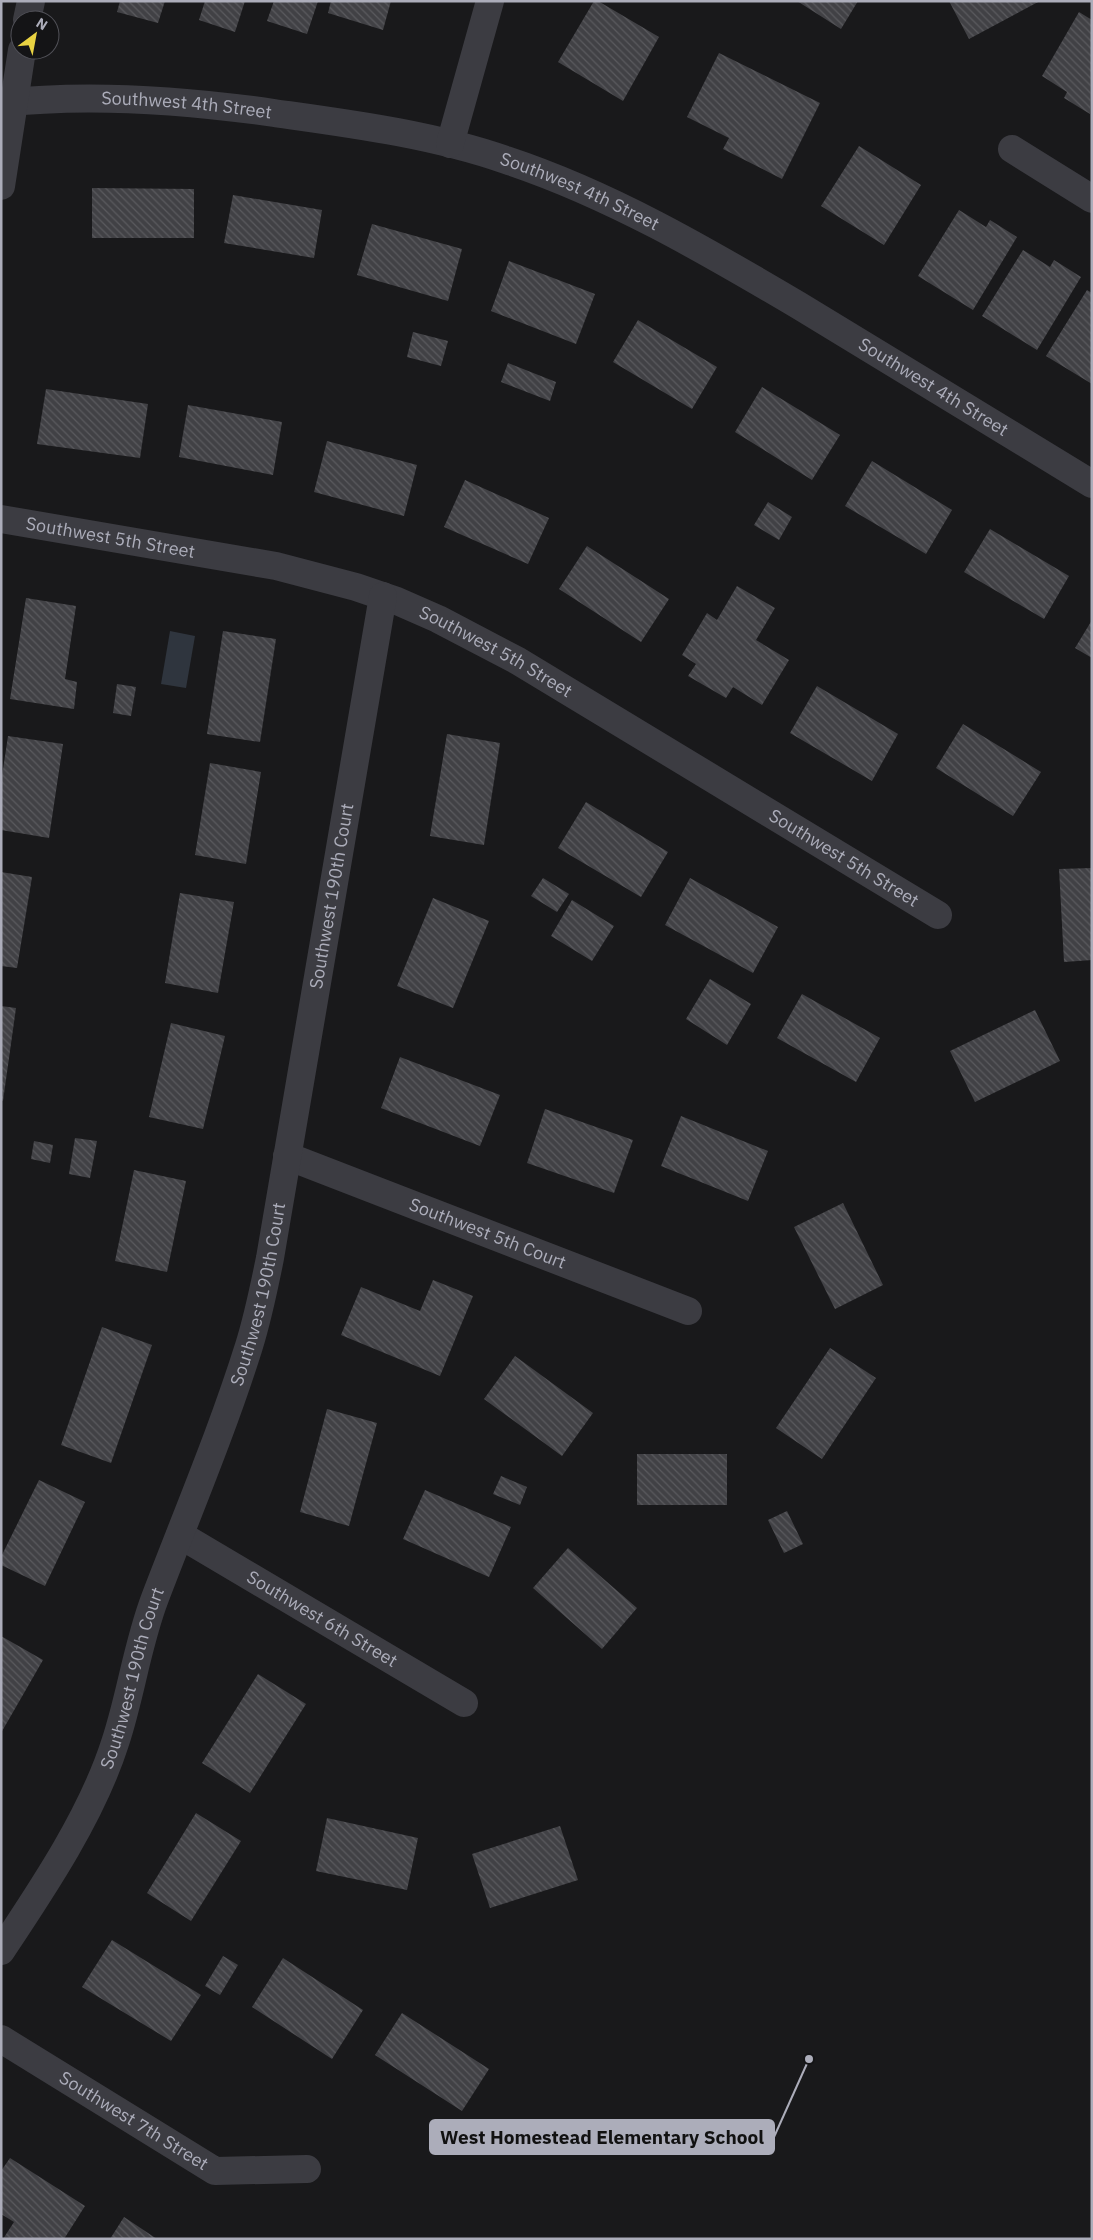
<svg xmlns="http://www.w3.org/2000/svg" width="1093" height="2240" font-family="'IBM Plex Sans',sans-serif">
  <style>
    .water { fill: #2f353e }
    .building { fill: url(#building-back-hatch) }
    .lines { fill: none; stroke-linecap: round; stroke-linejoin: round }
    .minor { stroke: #3c3c42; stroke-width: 28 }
    .labels { text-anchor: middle; stroke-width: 5; stroke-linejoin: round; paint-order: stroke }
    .street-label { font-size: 18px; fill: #acadba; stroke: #141416 }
    .leader { fill: none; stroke: #acadba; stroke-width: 2 }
    .callout-dot { fill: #acadba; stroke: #141416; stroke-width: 2 }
    .callout { fill: #acadba; stroke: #acadba; stroke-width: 2 }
    .callout-label { font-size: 19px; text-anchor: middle; font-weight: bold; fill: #111 }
  </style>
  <defs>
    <pattern id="building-back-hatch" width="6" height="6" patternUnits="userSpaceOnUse" patternTransform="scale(1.25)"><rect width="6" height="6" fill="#414145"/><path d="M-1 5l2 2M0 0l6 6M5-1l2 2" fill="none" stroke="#5a5a5e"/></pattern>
  </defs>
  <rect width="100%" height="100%" fill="#19191b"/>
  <path class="water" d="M 170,631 L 195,636 L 186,688 L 161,684 Z"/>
  <path class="building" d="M 120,1 L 165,1 L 158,23 L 117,12 Z
    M 205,1 L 245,1 L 235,32 L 199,20 Z
    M 274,1 L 318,1 L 307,34 L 267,21 Z
    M 331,1 L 391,1 L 383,30 L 328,13 Z
    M 594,1 L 598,1 L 659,37 L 623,101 L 558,62 Z
    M 797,1 L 858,1 L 841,29 Z
    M 949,1 L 1040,1 L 969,39 Z
    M 1079,12 L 1092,20 L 1090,114 L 1064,98 L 1067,92 L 1042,76 Z
    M 719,53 L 820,103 L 782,179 L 723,149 L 729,138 L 687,117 Z
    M 859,146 L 921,185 L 884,245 L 821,206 Z
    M 92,188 L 194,189 L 194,238 L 92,238 Z
    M 233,195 L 322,210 L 314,258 L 224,243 Z
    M 959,210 L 986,227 L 990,220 L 1017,237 L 973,310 L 918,276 Z
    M 372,224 L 462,249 L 448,301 L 357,275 Z
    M 1023,250 L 1050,267 L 1054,260 L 1081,277 L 1037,350 L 982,316 Z
    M 509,261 L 595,294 L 576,344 L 491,311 Z
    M 1087,290 L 1092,293 L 1092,384 L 1046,356 Z
    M 638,320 L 717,367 L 692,409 L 613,362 Z
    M 413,332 L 448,341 L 441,366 L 407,357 Z
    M 508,363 L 556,382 L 550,401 L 501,382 Z
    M 762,387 L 840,435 L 812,480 L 735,432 Z
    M 46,389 L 148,404 L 140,458 L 37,444 Z
    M 188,405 L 282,422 L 273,475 L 179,457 Z
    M 327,441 L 417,465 L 404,516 L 314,492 Z
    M 872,461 L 952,510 L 926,554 L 845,506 Z
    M 465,480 L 549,518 L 528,564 L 444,527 Z
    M 768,502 L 792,517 L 779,540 L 754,525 Z
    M 990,529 L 1069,576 L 1044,619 L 964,572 Z
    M 587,546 L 669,599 L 641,642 L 559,589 Z
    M 737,586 L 775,608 L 756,640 L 789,660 L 762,705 L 733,687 L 726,698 L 688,676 L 696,664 L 682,655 L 707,613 L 717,620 Z
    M 26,598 L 76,606 L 65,679 L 77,682 L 74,709 L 10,699 Z
    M 1092,620 L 1092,658 L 1075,648 Z
    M 223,631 L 276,639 L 260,742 L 207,734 Z
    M 117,684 L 136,687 L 131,716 L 113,713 Z
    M 817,686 L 898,734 L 872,781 L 790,733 Z
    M 963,724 L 1041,772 L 1013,816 L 936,768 Z
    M 447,734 L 500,743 L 484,845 L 430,836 Z
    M 8,736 L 63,744 L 49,838 L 1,830 L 1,783 Z
    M 210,763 L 261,772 L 246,864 L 195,855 Z
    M 586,802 L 668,852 L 641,897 L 558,848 Z
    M 1092,868 L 1092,960 L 1064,962 L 1059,869 Z
    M 1,872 L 32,877 L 17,968 L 1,966 Z
    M 543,878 L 569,894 L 557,912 L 531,896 Z
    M 690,878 L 778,927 L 753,973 L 665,925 Z
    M 180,893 L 234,902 L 218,993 L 165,983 Z
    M 433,898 L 489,921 L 453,1008 L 397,986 Z
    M 572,900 L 614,926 L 592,961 L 551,936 Z
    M 710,979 L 751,1004 L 727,1045 L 686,1019 Z
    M 802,994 L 880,1038 L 856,1082 L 777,1038 Z
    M 1,1006 L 16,1008 L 3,1101 L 1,1100 Z
    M 1035,1010 L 1060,1061 L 975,1102 L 950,1051 Z
    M 171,1023 L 225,1036 L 203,1129 L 149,1117 Z
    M 400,1057 L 500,1095 L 480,1146 L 381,1108 Z
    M 545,1109 L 633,1140 L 614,1193 L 527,1163 Z
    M 681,1116 L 768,1151 L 748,1201 L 661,1166 Z
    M 75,1138 L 97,1141 L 90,1178 L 69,1174 Z
    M 34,1141 L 53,1145 L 50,1163 L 31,1159 Z
    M 134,1170 L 186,1181 L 167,1272 L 115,1261 Z
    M 843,1203 L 883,1285 L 835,1309 L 794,1227 Z
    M 433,1280 L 473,1296 L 440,1376 L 341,1335 L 361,1287 L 420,1311 Z
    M 102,1327 L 152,1345 L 111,1463 L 61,1445 Z
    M 830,1348 L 876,1378 L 822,1459 L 776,1428 Z
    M 515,1356 L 593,1413 L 562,1456 L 484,1399 Z
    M 327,1409 L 377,1423 L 349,1526 L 300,1512 Z
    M 637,1454 L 727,1454 L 727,1505 L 637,1505 Z
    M 501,1476 L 527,1487 L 520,1505 L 493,1494 Z
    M 39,1480 L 85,1502 L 45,1586 L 1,1565 L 1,1557 Z
    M 425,1490 L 511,1527 L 489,1577 L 403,1539 Z
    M 787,1511 L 803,1544 L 784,1553 L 768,1520 Z
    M 568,1548 L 637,1608 L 602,1649 L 533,1588 Z
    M 1,1636 L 43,1660 L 1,1733 Z
    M 258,1674 L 306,1704 L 250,1793 L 202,1763 Z
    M 196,1813 L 241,1841 L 191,1921 L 147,1893 Z
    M 327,1818 L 418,1838 L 407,1890 L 316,1871 Z
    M 560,1826 L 578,1880 L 490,1908 L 472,1854 Z
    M 112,1940 L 201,1995 L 171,2041 L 82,1987 Z
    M 223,1956 L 238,1965 L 220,1995 L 205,1986 Z
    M 283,1958 L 363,2010 L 332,2059 L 252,2007 Z
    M 402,2013 L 489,2069 L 462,2111 L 375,2055 Z
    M 10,2158 L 85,2206 L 64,2239 L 3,2239 L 14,2222 L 1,2214 L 1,2171 Z
    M 124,2217 L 157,2239 L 110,2239 Z"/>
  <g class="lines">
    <g class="minor">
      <path d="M 27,20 L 31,1"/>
      <path id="s1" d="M 1,103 C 91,93 184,100 274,113 C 352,124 431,134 506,160 C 609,194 705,250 798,305 C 896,364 994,424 1092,484"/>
      <path d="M 450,144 L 490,1"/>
      <path d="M 1012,149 L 1092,199"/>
      <path d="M 1,186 L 22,50"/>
      <path id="s2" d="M 1,519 L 276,566 L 356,587 L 397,601 L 438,619 L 518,661 L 938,915"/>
      <path id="s3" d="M 287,1156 L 688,1311"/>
      <path id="s4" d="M 180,1535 L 464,1703"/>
      <path id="s5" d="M 1,1951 C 43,1888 92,1815 115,1743 C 131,1695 137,1645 155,1598 C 187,1514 222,1432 249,1346 C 258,1317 264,1288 270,1258 L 383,596"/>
      <path id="s6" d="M 1,2039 L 215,2171 L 307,2169"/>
    </g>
  </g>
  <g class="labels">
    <g class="street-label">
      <text dy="6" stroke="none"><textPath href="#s1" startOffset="186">Southwest 4th Street</textPath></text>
      <text dy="6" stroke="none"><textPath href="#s1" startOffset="591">Southwest 4th Street</textPath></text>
      <text dy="6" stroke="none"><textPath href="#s1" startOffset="996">Southwest 4th Street</textPath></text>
      <text dy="6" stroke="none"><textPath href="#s2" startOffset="111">Southwest 5th Street</textPath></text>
      <text dy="6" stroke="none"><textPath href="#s2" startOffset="516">Southwest 5th Street</textPath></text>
      <text dy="6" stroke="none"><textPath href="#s2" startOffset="921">Southwest 5th Street</textPath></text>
      <text dy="6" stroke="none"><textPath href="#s5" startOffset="1115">Southwest 190th Court</textPath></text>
      <text dy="6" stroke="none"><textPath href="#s3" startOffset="215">Southwest 5th Court</textPath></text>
      <text dy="6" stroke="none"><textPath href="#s5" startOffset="710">Southwest 190th Court</textPath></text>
      <text dy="6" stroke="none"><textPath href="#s4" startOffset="165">Southwest 6th Street</textPath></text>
      <text dy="6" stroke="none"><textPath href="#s5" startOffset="305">Southwest 190th Court</textPath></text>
      <text dy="6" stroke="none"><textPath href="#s6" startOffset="156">Southwest 7th Street</textPath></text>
    </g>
  </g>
  <path class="leader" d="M809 2059L774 2137"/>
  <circle class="callout-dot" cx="809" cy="2059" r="5"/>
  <rect class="callout" x="430" y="2120" width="344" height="34" rx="5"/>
  <g class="callout-label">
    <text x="602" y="2144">West Homestead Elementary School</text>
  </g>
  <rect width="1093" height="2240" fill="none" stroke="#acadba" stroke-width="5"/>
  <g transform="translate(35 35) rotate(32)"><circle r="24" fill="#141416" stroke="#515158"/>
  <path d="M0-4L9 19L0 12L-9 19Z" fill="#e9d242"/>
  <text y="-8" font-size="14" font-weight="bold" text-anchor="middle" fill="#acadba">N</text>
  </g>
</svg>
